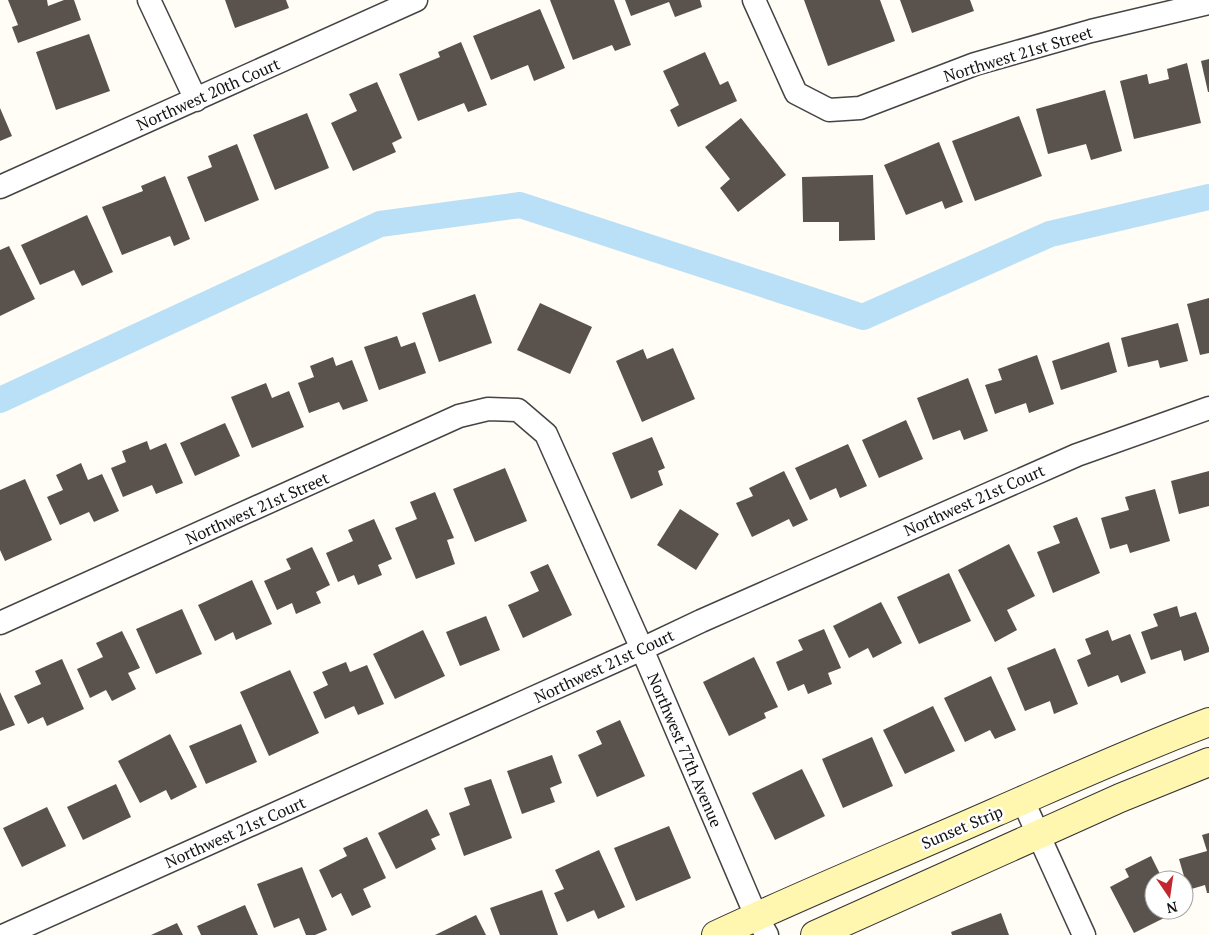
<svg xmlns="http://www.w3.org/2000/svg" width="1209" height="935" font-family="'PT Serif',serif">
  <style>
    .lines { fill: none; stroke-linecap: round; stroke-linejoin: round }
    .canal { stroke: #b9e0f7; stroke-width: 26 }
    .building { fill: #5a524d }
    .street-casing { stroke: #444; stroke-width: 25 }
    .secondary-casing { stroke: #333; stroke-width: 30 }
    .street { stroke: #fff; stroke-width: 22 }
    .secondary { stroke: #fff6b0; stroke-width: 28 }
    .labels { text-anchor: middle; stroke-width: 5; stroke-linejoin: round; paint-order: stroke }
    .street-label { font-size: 16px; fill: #111; stroke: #fff }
  </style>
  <rect width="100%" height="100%" fill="#fffdf5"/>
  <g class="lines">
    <path class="canal" d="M 0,400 L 380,224 L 520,205 L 863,317 L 1050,234 L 1209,197"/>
  </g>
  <path class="building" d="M 8,0 L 47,0 L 48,6 L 64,0 L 74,0 L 81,20 L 18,43 L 12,27 L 18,25 Z
    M 225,0 L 286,0 L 289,8 L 235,28 Z
    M 550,0 L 614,0 L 631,45 L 615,51 L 612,45 L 573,60 Z
    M 625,0 L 700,0 L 702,7 L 675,17 L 669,2 L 631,16 Z
    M 804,0 L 880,0 L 895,41 L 828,66 Z
    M 900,0 L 970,0 L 974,11 L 912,33 Z
    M 540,9 L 565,68 L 534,81 L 528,65 L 491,80 L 473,36 Z
    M 89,34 L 110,91 L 56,110 L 36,52 Z
    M 461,42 L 487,105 L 468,112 L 464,103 L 418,121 L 399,74 L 440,57 L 438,52 Z
    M 705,52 L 720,85 L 728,81 L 737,101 L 678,127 L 670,110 L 679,105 L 663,71 Z
    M 1209,59 L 1209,92 L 1208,92 L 1201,61 Z
    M 1187,63 L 1201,123 L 1134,139 L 1120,81 L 1147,74 L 1149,84 L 1169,79 L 1167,69 Z
    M 377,82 L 402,138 L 392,143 L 396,152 L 353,171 L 331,123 L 357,111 L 349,94 Z
    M 1105,90 L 1122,151 L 1091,160 L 1086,144 L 1048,154 L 1036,109 Z
    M 0,108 L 12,136 L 0,141 Z
    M 307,113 L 329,168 L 275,190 L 253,135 Z
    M 1019,116 L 1042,176 L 975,201 L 952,141 Z
    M 741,118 L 786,175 L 738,212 L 720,188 L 730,179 L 705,147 Z
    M 939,142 L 963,202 L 945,209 L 942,201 L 906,215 L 884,165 Z
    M 237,144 L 259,200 L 205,222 L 187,177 L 212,167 L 208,156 Z
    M 873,175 L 875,240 L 839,241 L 839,222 L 803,222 L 802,177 Z
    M 165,176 L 190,239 L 174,246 L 170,236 L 122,255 L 102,207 L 143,191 L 141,186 Z
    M 87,215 L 113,272 L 82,286 L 74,270 L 40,285 L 21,245 Z
    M 9,246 L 35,299 L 0,316 L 0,250 Z
    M 475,294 L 492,343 L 439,362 L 422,313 Z
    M 1209,298 L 1209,353 L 1200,355 L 1187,304 Z
    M 540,303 L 592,327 L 570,374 L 517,350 Z
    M 1178,323 L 1188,361 L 1160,368 L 1158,360 L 1128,367 L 1121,338 Z
    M 397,336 L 401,347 L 415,342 L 426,373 L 379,390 L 364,347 Z
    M 1109,342 L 1117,372 L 1061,390 L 1052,361 Z
    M 673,348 L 695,399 L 642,422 L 616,361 L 643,349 L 647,359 Z
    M 1037,355 L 1054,404 L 1029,413 L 1026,403 L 995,414 L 985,385 L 1002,380 L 998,369 Z
    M 333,357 L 336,366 L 352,360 L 368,401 L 343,410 L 339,402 L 309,413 L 298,383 L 314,377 L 310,366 Z
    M 968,378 L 988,431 L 964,440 L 960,430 L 933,440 L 917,398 Z
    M 266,383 L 272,398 L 289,391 L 304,427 L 252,448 L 231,397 Z
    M 906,420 L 923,459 L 879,478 L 862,440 Z
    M 225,423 L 240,456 L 195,476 L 180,443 Z
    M 652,437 L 665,468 L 658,471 L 663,485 L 631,499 L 612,453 Z
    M 147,441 L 150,450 L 166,443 L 183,483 L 156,494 L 152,485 L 123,497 L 111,468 L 126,462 L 122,451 Z
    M 848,444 L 867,486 L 840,498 L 836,488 L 810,500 L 795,468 Z
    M 81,463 L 88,480 L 102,474 L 119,511 L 94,522 L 89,512 L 60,525 L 47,497 L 63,490 L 56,475 Z
    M 505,468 L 527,521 L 475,542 L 453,489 Z
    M 784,471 L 808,520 L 793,527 L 789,519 L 752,537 L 736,503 L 753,496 L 749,488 Z
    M 1209,471 L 1209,506 L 1179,514 L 1171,481 Z
    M 25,479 L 52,540 L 5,561 L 0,550 L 0,490 Z
    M 1155,489 L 1170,541 L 1130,553 L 1127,544 L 1110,549 L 1101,518 L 1129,510 L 1125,497 Z
    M 435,492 L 454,538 L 447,540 L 455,564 L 416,579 L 395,528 L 417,519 L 410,502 Z
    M 680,509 L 719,534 L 696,570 L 657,545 Z
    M 1077,517 L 1100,573 L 1053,593 L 1037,552 L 1060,543 L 1053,526 Z
    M 374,519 L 392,559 L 378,565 L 382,575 L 358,585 L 354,575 L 338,582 L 326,553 L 353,541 L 348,530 Z
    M 1009,544 L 1035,596 L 1007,610 L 1017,630 L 995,642 L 958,570 Z
    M 312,547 L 330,585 L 316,592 L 321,603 L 296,614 L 292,603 L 277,610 L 264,581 L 291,569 L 286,559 Z
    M 548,564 L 572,615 L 523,638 L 508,605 L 539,591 L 530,572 Z
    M 949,573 L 971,621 L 919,644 L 897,597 Z
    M 252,580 L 272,624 L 236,640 L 233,632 L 215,641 L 198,605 Z
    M 881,602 L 902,643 L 873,658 L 868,648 L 849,658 L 833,626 Z
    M 1177,606 L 1180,617 L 1196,612 L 1209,648 L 1209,652 L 1184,661 L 1181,650 L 1151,660 L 1141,632 L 1158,626 L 1153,614 Z
    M 182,609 L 202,654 L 156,674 L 136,629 Z
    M 486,616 L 500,650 L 460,666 L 446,632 Z
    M 824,629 L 841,668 L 828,673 L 832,684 L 808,694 L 804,684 L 788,691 L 776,662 L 803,650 L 798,640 Z
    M 423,630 L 445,676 L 395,699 L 373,654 Z
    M 1108,630 L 1112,641 L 1130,634 L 1146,673 L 1121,683 L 1118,675 L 1088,687 L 1077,660 L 1091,654 L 1085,639 Z
    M 122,631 L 140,668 L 128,673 L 136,689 L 112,701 L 106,690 L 90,698 L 77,669 L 103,657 L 96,643 Z
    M 1055,648 L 1078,704 L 1054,714 L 1050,701 L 1025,711 L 1007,668 Z
    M 754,657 L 778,707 L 764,713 L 766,718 L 729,736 L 703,682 Z
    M 62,659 L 84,709 L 47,726 L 43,717 L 28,724 L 14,696 L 41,684 L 35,671 Z
    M 346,662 L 350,672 L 367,665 L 384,704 L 358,715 L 354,706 L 325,719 L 313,692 L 328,685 L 322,672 Z
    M 290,670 L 319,733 L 269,756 L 240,692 Z
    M 991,676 L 1016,730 L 995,739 L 990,730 L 965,742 L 944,698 Z
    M 0,692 L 15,725 L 0,731 Z
    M 933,706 L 955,751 L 905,774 L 883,730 Z
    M 620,720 L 645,776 L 597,797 L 578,755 L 602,744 L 596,731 Z
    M 241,724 L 257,762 L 206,784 L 189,746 Z
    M 170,734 L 197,787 L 171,800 L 166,790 L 140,803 L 118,761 Z
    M 872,737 L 893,786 L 843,808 L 822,759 Z
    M 552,755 L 562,783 L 550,788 L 555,802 L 522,814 L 507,771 Z
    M 802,769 L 825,816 L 775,840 L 752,793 Z
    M 491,779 L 512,838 L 464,856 L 449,813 L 470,805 L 464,788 Z
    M 116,784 L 131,817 L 83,840 L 67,807 Z
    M 47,807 L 66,846 L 22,867 L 3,828 Z
    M 427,809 L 440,835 L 431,839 L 436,849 L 396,869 L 378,833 Z
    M 669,826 L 691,878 L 636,901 L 614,848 Z
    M 1209,833 L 1209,893 L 1207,893 L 1205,885 L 1188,890 L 1179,859 L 1207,851 L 1202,835 Z
    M 367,837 L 386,878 L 363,889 L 371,907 L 352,916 L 341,893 L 332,898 L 319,870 L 347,856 L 343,848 Z
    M 599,850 L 625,907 L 598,919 L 594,910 L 567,922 L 554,893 L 564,889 L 555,870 Z
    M 1151,856 L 1163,880 L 1154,880 L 1154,910 L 1180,910 L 1134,933 L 1110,887 L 1129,877 L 1125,869 Z
    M 302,867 L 327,930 L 315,935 L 306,935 L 299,918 L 274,928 L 257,884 Z
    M 542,890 L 558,935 L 500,935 L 490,908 Z
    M 245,905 L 258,935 L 201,935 L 197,926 Z
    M 1001,913 L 1009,935 L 952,935 L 951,932 Z
    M 476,915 L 486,935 L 435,935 Z
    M 177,923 L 183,935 L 151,935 Z"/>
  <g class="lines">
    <defs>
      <path id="street" d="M 149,0 L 196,100
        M 754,0 L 796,93 L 829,110 L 860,108 L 975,64 L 1091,31 L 1209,3
        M 0,187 L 416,0
        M 0,623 L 459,416 L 488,409 L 518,410 L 546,434 L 642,649 L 756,916 L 767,935
        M 1023,801 L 1084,935
        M 5,935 L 642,649 L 701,621 L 1077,455 L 1209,408"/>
      <path id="secondary" d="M 716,935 C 808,892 903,853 996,812 C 1067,781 1137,749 1209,722
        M 815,935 L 1120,798 L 1209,762"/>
    </defs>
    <use href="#street" class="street-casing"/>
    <use href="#secondary" class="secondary-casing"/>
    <use href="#street" class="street"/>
    <use href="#secondary" class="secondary"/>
  </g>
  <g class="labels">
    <g class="street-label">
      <text transform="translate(1018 54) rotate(-17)" y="6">Northwest 21st Street</text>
      <text transform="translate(208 94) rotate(-24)" y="6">Northwest 20th Court</text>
      <text transform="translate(974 500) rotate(-24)" y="6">Northwest 21st Court</text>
      <text transform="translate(257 508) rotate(-24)" y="6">Northwest 21st Street</text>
      <text transform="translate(604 666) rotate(-25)" y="6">Northwest 21st Court</text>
      <text transform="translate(685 750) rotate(67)" y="6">Northwest 77th Avenue</text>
      <text transform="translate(962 827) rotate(-23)" y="6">Sunset Strip</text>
      <text transform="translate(235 832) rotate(-24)" y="6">Northwest 21st Court</text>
    </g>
  </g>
  <g transform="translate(1169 895) rotate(167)"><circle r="24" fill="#ffffff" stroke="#a0a0a0"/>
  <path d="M0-4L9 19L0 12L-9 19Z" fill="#c4262e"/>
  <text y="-8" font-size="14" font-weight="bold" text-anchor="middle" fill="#111111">N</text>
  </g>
</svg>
